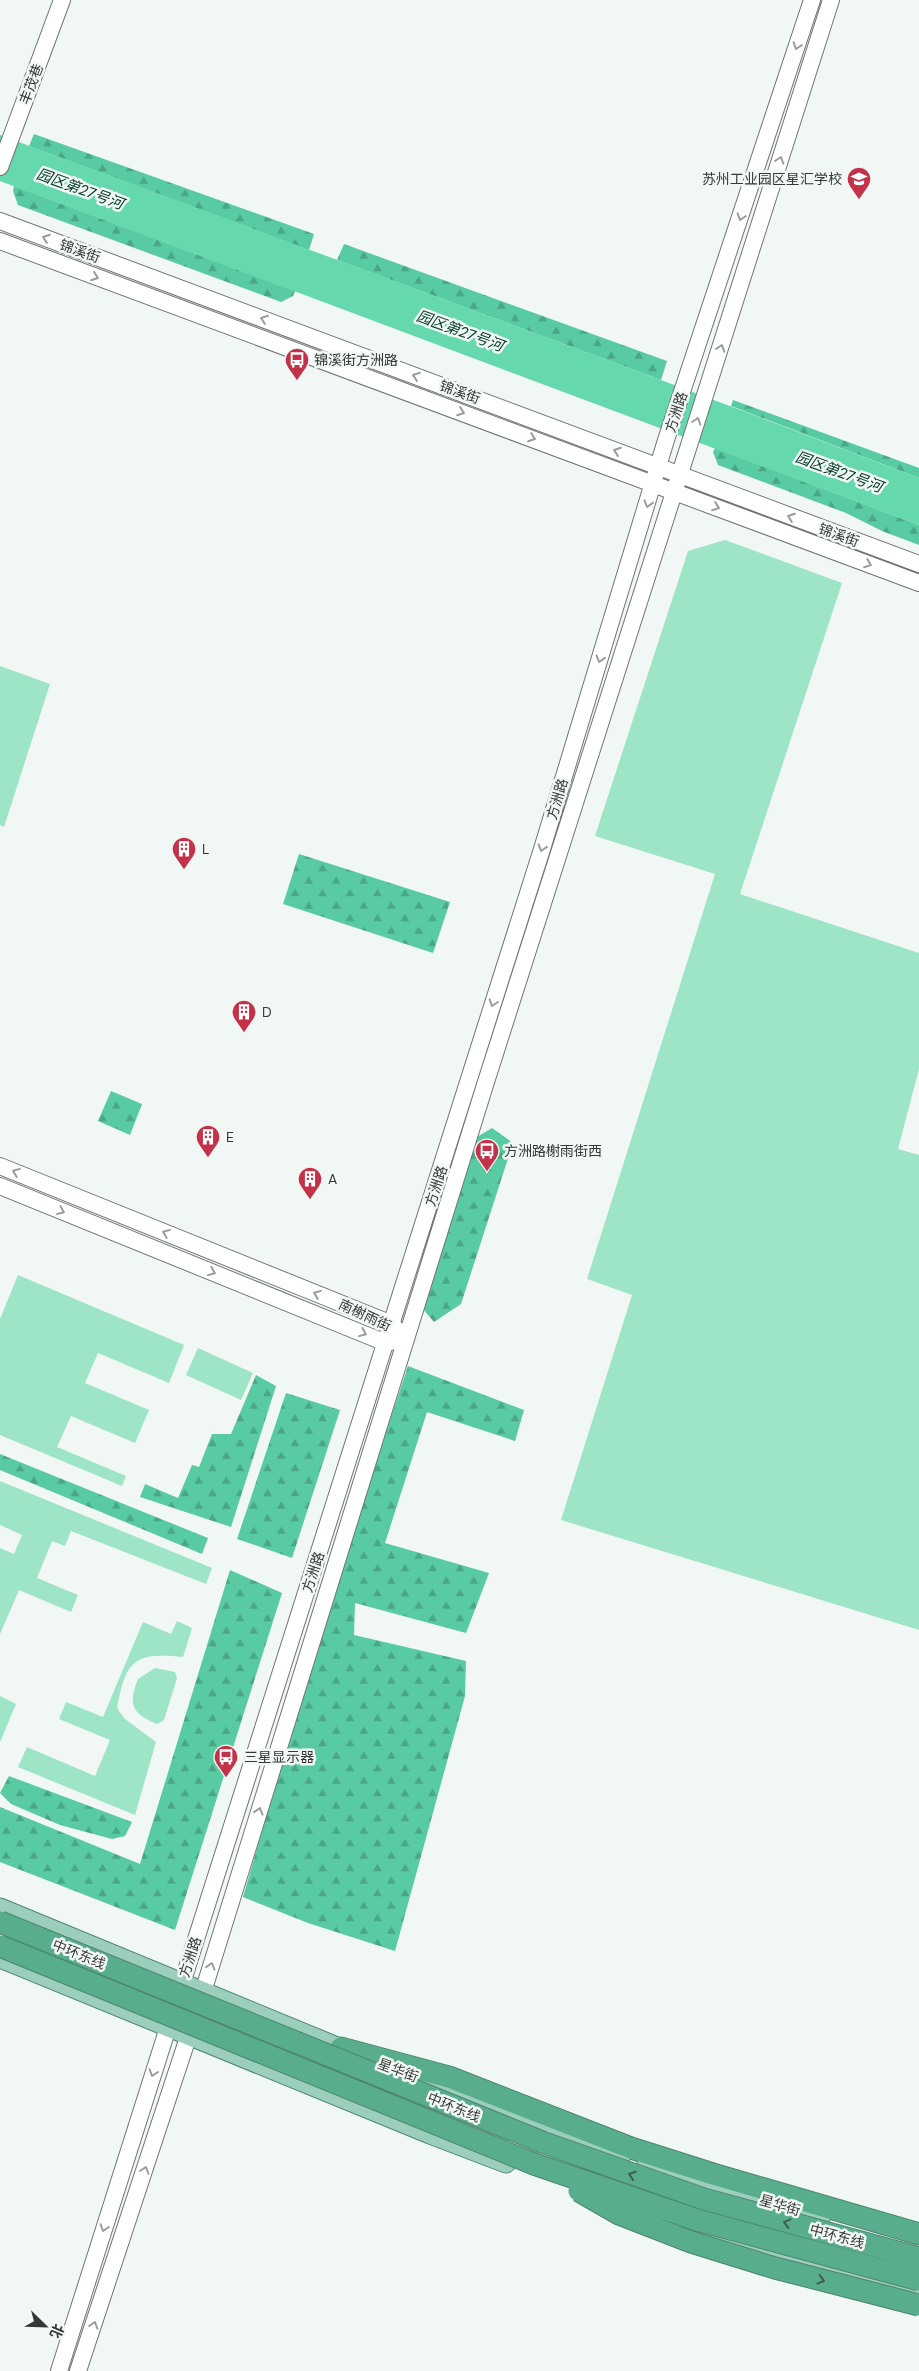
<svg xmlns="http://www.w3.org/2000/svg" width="919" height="2371" font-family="'DM Sans','Noto Sans SC',sans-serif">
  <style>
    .green { fill: #9ee4c7 }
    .forest { fill: url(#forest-firs) }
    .water { fill: #65d8ae }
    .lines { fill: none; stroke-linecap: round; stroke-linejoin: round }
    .secondary-casing { stroke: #707673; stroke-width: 18 }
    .primary-casing { stroke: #4c846f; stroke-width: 21 }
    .highway-casing { stroke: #4c846f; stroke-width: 23 }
    .secondary { stroke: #fff; stroke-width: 16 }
    .primary { stroke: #9bcebb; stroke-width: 19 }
    .highway { stroke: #58ad8d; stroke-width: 21 }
    .highway-bridge-casing { stroke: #4c846f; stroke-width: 23; stroke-linecap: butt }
    .highway-bridge { stroke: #58ad8d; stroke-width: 21 }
    .oneway { stroke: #9a9c9b }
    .oneway2 { stroke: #405b51 }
    .labels { text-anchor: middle; stroke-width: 5; stroke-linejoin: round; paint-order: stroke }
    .street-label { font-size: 14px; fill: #363837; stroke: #f1f7f4 }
    .poi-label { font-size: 14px; fill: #363837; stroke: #f1f7f4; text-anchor: start }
    .water-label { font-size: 15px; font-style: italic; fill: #023828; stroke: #f1f7f4 }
  </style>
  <defs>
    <pattern id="forest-firs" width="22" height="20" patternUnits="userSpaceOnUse" patternTransform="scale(1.25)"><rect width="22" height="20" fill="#58cba2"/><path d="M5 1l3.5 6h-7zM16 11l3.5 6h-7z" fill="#4aa685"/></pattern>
  </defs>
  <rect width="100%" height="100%" fill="#f1f7f4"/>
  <path class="green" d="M 725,540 L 842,583 L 740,894 L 919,953 L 919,1069 L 898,1149 L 919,1155 L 919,1630 L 561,1520 L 632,1295 L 587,1279 L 715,874 L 595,836 L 688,551 Z
    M 0,666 L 50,684 L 4,827 L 0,825 Z
    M 18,1275 L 184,1345 L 169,1383 L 98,1353 L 85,1383 L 149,1410 L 135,1443 L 71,1416 L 57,1447 L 126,1476 L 122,1486 L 0,1435 L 0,1319 Z
    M 198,1348 L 253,1373 L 241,1400 L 186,1375 Z
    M 0,1481 L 212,1568 L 206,1584 L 71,1531 L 65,1546 L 52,1541 L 37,1578 L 78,1595 L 71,1612 L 19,1590 L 0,1634 L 0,1548 L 14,1554 L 22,1535 L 0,1525 Z
    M 177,1621 L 192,1628 L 183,1657 C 134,1652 126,1660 117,1708 L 125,1719 L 156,1742 L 135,1815 L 18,1767 L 27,1747 L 95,1776 L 110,1740 L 59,1719 L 66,1702 L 103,1717 L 143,1622 L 171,1634 Z
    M 155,1668 L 175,1672 L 177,1678 L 164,1720 L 157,1724 C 131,1713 128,1704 138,1679 Z
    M 0,1696 L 16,1704 L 0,1742 Z"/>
  <path class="forest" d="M 34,134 L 314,234 L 309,250 L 29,146 Z
    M 14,186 L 295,291 L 293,296 L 281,302 L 18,205 L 13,191 Z
    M 344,244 L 667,361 L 661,380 L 337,260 Z
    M 733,400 L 919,468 L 919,478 L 731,406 Z
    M 715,448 L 919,525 L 919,545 L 882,531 L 846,513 L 718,465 L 713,452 Z
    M 299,854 L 450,902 L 433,953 L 283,904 Z
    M 111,1091 L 142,1104 L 130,1135 L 98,1121 Z
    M 492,1128 L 513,1143 L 461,1304 L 434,1322 L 422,1308 L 477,1137 Z
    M 408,1366 L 524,1410 L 515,1441 L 427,1412 L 385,1543 L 489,1573 L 466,1633 L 355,1603 L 354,1635 L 466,1661 L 465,1696 L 395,1951 L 308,1923 L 243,1897 L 319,1633 Z
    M 256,1375 L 276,1386 L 231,1527 L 140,1497 L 145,1484 L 178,1498 L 192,1465 L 199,1467 L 212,1434 L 231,1434 Z
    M 286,1393 L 340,1410 L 292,1558 L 237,1539 Z
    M 0,1454 L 208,1538 L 202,1554 L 0,1470 Z
    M 230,1570 L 282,1593 L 175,1930 L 0,1862 L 0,1807 L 140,1864 Z
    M 9,1776 L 132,1822 L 125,1836 L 112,1839 L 60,1825 L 11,1804 L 0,1793 Z"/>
  <path class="water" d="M 0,135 L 661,380 L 919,478 L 919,525 L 0,181 Z"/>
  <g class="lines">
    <defs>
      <path id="secondary" d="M 0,167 L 62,0
        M 0,221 L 919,564
        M 0,241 L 919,583
        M 0,1166 L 392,1324 L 399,1332
        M 0,1186 L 386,1343 L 396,1341
        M 59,2371 L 542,849 L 666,440 L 812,0
        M 78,2371 L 203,1992 L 485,1085 L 831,0"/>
      <path id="primary" d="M 0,1908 L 354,2054
        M 0,1958 L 430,2134 L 506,2163
        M 408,2074 L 621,2155
        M 647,2164 L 709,2185 L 821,2216
        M 684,2229 L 919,2291"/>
      <path id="highway" d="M 341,2048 L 449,2077 L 631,2148 L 713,2174 L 919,2234"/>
    </defs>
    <use href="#secondary" class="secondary-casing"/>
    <use href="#primary" class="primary-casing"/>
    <use href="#highway" class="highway-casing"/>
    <use href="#secondary" class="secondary"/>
    <use href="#primary" class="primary"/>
    <use href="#highway" class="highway"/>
    <defs>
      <path id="highway-bridge" d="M 0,1922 L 542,2142 L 704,2199 L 919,2258
        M 0,1946 L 534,2164 L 697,2220 L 919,2280
        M 579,2191 L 619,2214 L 691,2242 L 775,2268 L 919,2305"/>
    </defs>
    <use href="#highway-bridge" class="highway-bridge-casing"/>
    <use href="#highway-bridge" class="highway-bridge"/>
  </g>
  <defs><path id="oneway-chevron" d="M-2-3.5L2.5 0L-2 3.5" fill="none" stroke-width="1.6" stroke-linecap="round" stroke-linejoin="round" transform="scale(1.25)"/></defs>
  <g class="oneway">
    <use href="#oneway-chevron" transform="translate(797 46) rotate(108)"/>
    <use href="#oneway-chevron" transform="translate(780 160) rotate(-72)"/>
    <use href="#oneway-chevron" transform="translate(741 217) rotate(108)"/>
    <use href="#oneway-chevron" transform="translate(46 238) rotate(-160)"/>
    <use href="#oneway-chevron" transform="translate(95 277) rotate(20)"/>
    <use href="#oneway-chevron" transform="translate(264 319) rotate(-160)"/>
    <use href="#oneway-chevron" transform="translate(721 348) rotate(-72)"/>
    <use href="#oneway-chevron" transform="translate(416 376) rotate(-160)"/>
    <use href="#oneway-chevron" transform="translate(461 412) rotate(20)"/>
    <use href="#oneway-chevron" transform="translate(697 421) rotate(-72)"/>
    <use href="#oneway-chevron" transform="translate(532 438) rotate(20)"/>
    <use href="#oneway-chevron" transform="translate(617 451) rotate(-160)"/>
    <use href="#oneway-chevron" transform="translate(648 504) rotate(107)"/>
    <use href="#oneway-chevron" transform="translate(716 507) rotate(21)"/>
    <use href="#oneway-chevron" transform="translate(791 517) rotate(-160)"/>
    <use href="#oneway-chevron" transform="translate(868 564) rotate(21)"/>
    <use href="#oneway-chevron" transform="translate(600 659) rotate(107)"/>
    <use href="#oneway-chevron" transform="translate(542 848) rotate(107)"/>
    <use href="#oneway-chevron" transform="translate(493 1003) rotate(108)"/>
    <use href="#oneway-chevron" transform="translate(16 1172) rotate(-158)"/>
    <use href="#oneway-chevron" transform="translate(61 1211) rotate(22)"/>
    <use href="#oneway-chevron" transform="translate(166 1233) rotate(-158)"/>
    <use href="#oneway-chevron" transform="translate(212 1272) rotate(22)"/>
    <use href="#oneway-chevron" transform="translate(317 1294) rotate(-158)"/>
    <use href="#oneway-chevron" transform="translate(363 1333) rotate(22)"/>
    <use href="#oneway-chevron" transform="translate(259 1811) rotate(-73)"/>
    <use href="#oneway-chevron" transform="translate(211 1966) rotate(-73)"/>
    <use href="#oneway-chevron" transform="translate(153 2073) rotate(108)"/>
    <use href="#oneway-chevron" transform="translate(145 2170) rotate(-72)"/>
    <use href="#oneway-chevron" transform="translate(104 2228) rotate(108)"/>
    <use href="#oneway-chevron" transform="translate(94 2325) rotate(-72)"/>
  </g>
  <g class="oneway2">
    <use href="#oneway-chevron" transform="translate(632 2175) rotate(-162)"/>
    <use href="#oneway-chevron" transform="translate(787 2223) rotate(-165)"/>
    <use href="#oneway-chevron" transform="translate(821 2280) rotate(15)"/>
  </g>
  <defs>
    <symbol id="school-pin" viewBox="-11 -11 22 30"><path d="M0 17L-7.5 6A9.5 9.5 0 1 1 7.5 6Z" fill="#c33249" stroke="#f1f7f4"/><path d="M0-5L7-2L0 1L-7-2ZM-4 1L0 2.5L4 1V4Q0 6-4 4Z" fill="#fff"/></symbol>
    <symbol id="bus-pin" viewBox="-11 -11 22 30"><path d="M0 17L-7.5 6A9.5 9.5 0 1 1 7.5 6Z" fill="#c33249" stroke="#f1f7f4"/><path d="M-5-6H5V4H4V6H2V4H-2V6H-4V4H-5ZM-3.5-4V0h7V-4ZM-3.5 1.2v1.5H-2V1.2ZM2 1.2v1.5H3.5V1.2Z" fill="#fff"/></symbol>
    <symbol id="building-pin" viewBox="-11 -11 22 30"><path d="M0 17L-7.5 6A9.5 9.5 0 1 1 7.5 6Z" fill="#c33249" stroke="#f1f7f4"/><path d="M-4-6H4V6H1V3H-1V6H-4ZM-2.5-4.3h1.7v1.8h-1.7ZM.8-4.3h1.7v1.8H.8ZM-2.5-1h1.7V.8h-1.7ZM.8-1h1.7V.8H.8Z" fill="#fff"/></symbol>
  </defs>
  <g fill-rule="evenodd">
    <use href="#school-pin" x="845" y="165" width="28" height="38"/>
    <use href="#bus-pin" x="283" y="346" width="28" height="38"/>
    <use href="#building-pin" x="170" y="835" width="28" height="38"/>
    <use href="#building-pin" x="230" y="998" width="28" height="38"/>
    <use href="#building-pin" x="194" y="1123" width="28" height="38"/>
    <use href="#bus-pin" x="473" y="1137" width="28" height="38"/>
    <use href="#building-pin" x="296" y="1165" width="28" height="38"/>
    <use href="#bus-pin" x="212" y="1743" width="28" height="38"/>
  </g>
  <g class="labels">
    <g class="street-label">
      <text transform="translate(31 84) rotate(-69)" y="5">丰茂巷</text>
      <text transform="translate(80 251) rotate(20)" y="5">锦溪街</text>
      <text transform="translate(460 392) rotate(20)" y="5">锦溪街</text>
      <text transform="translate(676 412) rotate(-72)" y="5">方洲路</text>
      <text transform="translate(839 535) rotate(20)" y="5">锦溪街</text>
      <text transform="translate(557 799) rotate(-73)" y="5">方洲路</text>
      <text transform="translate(436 1186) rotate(-72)" y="5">方洲路</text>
      <text transform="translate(365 1315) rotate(25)" y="5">南榭雨街</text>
      <text transform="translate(313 1572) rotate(-72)" y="5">方洲路</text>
      <text transform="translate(79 1954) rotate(22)" y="5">中环东线</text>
      <text transform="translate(190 1957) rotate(-72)" y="5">方洲路</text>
      <text transform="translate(398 2070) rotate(21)" y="5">星华街</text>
      <text transform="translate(454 2107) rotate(22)" y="5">中环东线</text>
      <text transform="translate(780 2205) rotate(16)" y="5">星华街</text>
      <text transform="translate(837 2236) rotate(15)" y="5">中环东线</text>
    </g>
    <g class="poi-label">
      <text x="842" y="184" text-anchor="end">苏州工业园区星汇学校</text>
      <text x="314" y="365">锦溪街方洲路</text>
      <text x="202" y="854">L</text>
      <text x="262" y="1017">D</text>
      <text x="226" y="1142">E</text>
      <text x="504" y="1156">方洲路榭雨街西</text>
      <text x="328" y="1184">A</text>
      <text x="244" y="1762">三星显示器</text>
    </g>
    <g class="water-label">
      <text transform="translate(80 189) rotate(20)" y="5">园区第27号河</text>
      <text transform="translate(460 331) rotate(20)" y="5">园区第27号河</text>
      <text transform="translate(839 472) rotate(20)" y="5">园区第27号河</text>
    </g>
  </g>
  <g transform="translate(45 2326) rotate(113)" stroke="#f1f7f4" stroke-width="4" paint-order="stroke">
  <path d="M0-4L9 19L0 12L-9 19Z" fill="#363837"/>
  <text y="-8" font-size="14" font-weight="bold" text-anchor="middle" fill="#363837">北</text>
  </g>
</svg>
